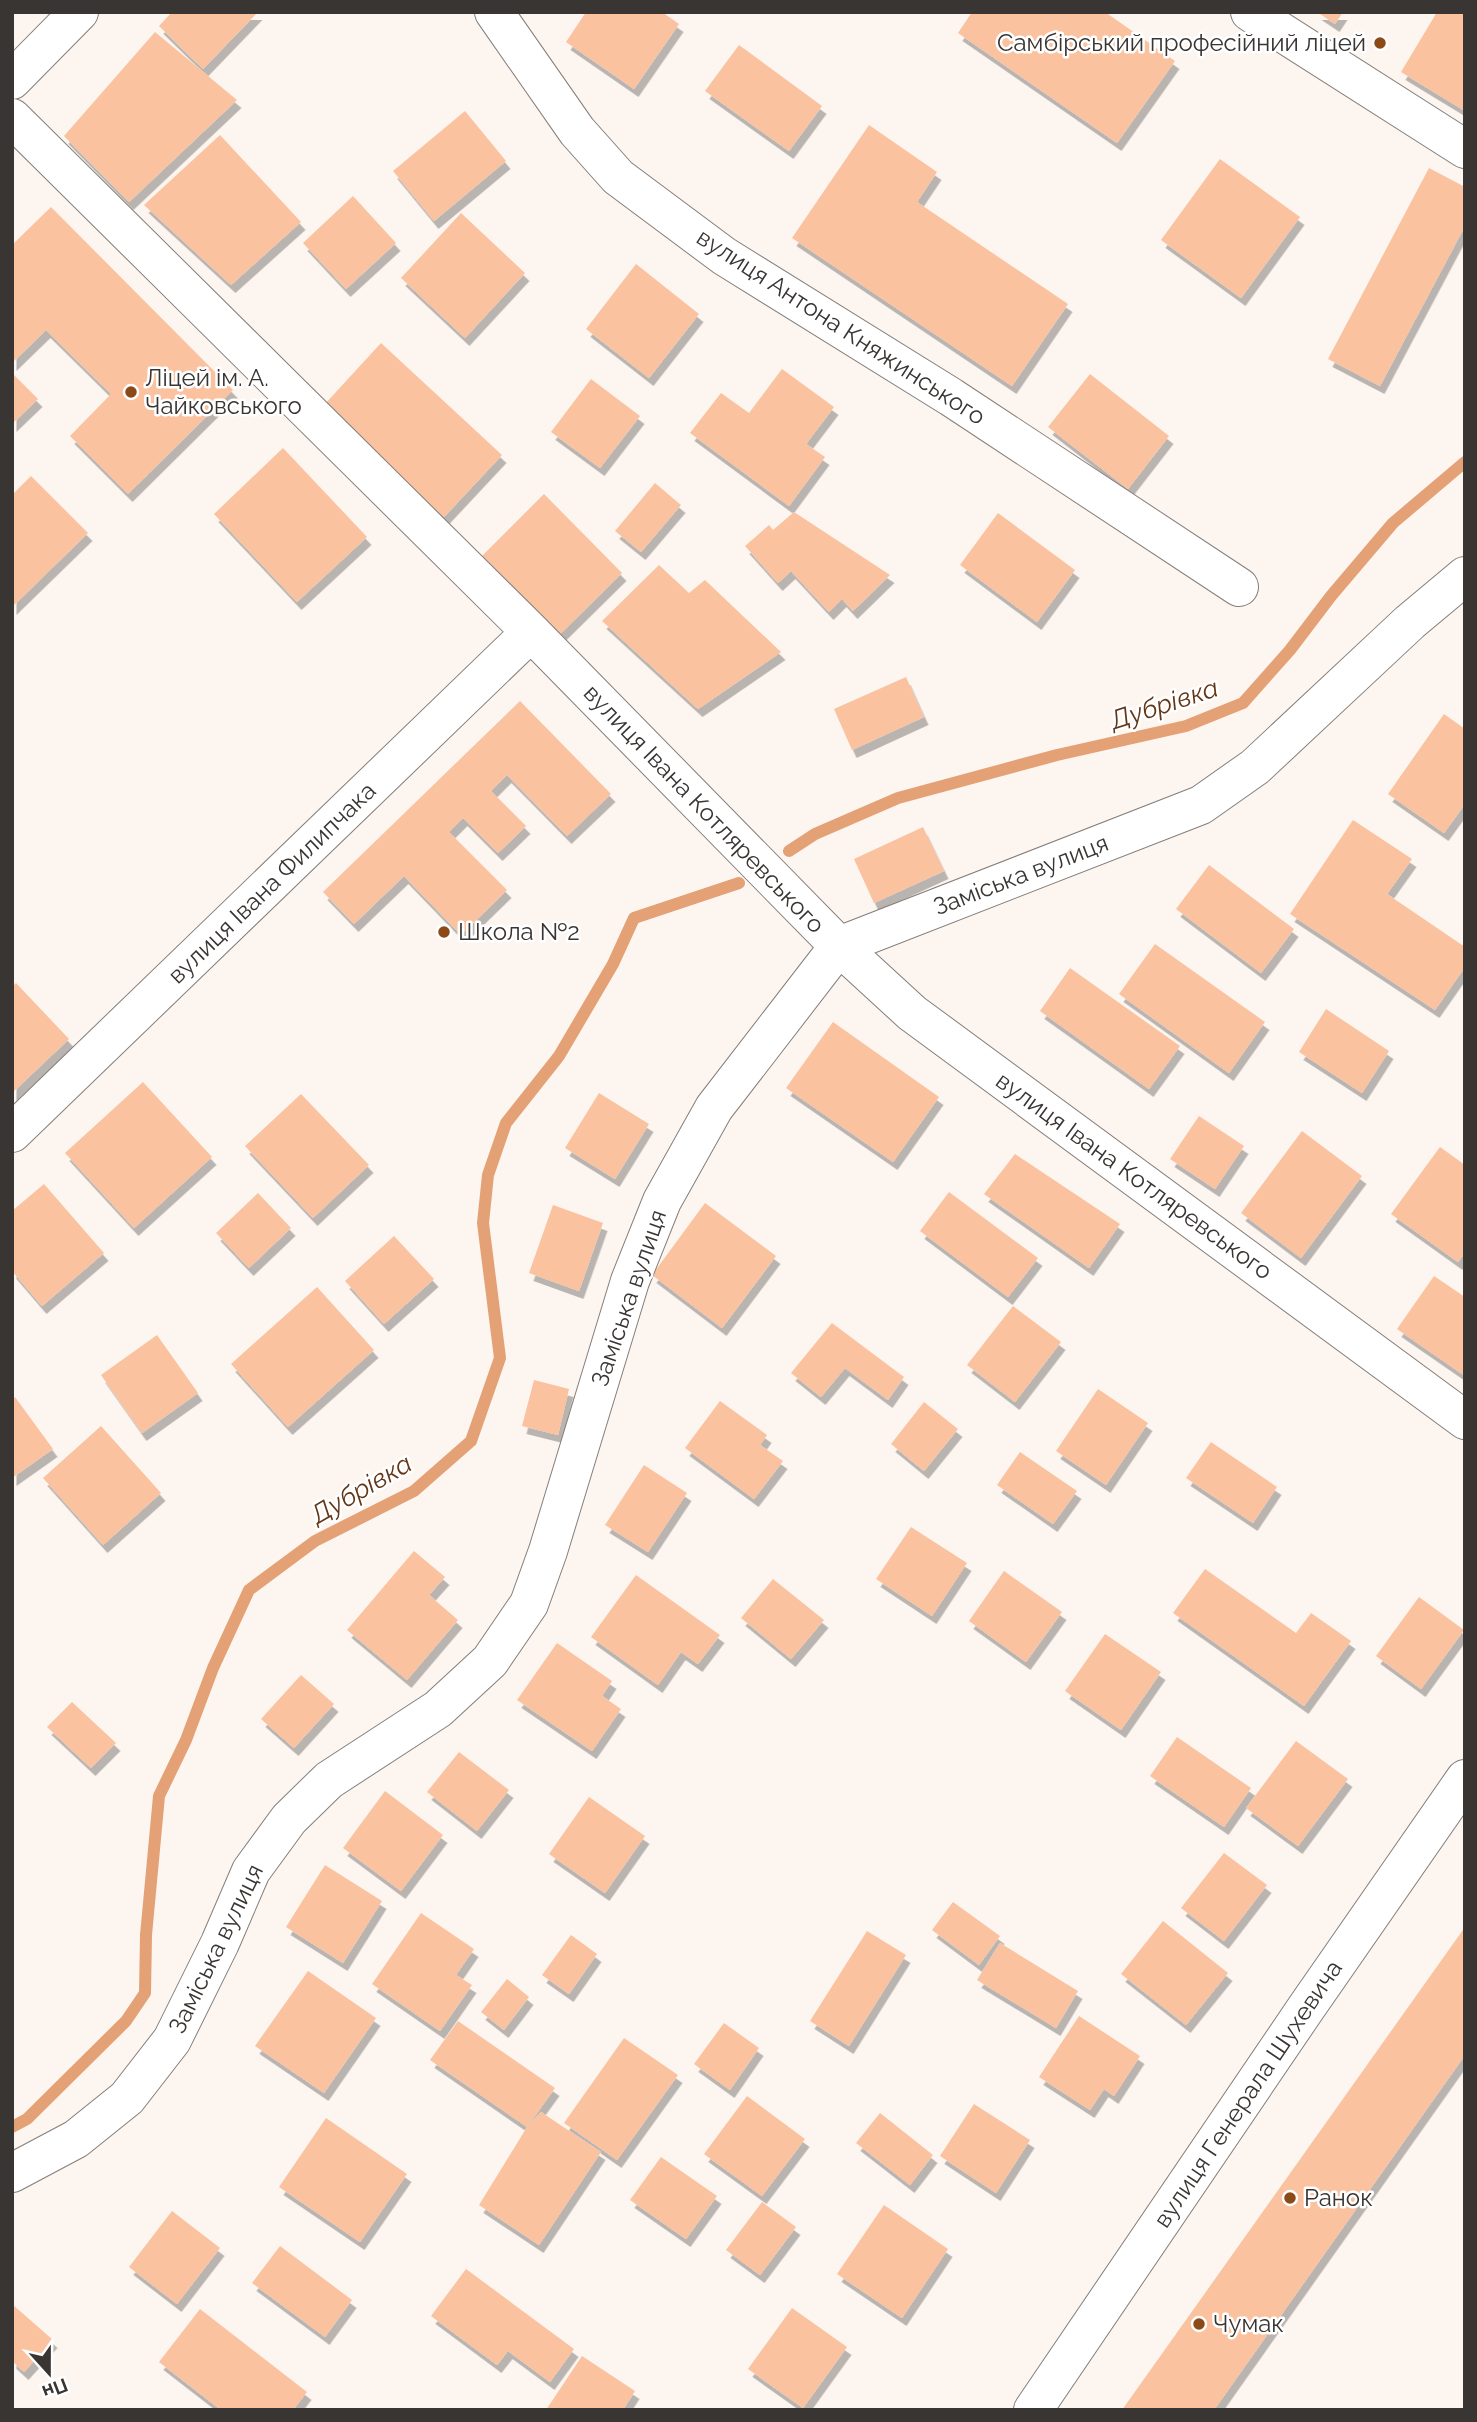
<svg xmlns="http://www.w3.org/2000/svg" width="1477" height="2422" font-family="Raleway,sans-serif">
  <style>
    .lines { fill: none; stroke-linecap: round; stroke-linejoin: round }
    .stream { stroke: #e4a175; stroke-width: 12 }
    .building { fill: #fac29f; filter: url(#shadow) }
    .minor-casing { stroke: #857e7a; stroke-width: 40 }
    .minor { stroke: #fff; stroke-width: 38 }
    .poi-dot { fill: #8c4a18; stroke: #fff; stroke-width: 2.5 }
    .labels { text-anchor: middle; stroke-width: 5; stroke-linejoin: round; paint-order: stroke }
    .poi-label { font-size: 24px; fill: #383533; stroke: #fff; text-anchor: start }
    .street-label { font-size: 24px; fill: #383533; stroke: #fff }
    .water-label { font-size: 26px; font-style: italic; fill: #623616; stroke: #fff }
  </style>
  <defs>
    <filter id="shadow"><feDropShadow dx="4.5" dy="8" stdDeviation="0" flood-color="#0004"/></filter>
  </defs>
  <rect width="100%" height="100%" fill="#fdf5f0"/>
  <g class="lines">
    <path class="stream" d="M 789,851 L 815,834 L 898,798 L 1057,755 L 1186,726 L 1243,703 L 1290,650 L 1331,596 L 1393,523 L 1465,462
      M 12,2127 L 27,2119 L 126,2021 L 145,1993 L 146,1935 L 159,1796 L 186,1740 L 213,1668 L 249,1590 L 315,1541 L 414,1491 L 471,1441 L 500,1358 L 483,1223 L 488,1175 L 506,1123 L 559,1056 L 613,964 L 634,918 L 739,883"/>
  </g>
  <path class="building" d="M 172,12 L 258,12 L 203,69 L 159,26 Z
    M 586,12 L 662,12 L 679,24 L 634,89 L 566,42 Z
    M 972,12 L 1105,12 L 1175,61 L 1117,143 L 958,33 Z
    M 1317,12 L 1343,12 L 1335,24 Z
    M 1437,12 L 1465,12 L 1465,111 L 1401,72 Z
    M 155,32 L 237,100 L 129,202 L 64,136 Z
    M 739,45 L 822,106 L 789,151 L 705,91 Z
    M 465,111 L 506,161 L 434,221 L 393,171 Z
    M 869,125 L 937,172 L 917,202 L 1068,304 L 1012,386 L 792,238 Z
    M 220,135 L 301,222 L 231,285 L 144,205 Z
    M 1220,159 L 1300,217 L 1241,298 L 1161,240 Z
    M 1429,168 L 1465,187 L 1465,226 L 1380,386 L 1328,359 Z
    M 353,196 L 396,243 L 346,289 L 303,243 Z
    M 51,207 L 233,390 L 128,494 L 70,436 L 111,394 L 46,330 L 12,363 L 12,245 Z
    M 461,213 L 525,273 L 465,338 L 401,278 Z
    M 636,264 L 699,314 L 649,378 L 586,329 Z
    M 381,343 L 502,455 L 444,517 L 324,405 Z
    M 782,369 L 834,407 L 806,444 L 825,457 L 789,506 L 690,433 L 721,393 L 749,413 Z
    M 12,373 L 38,399 L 12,424 Z
    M 1090,374 L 1169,436 L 1128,489 L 1048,427 Z
    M 591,379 L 640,416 L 600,468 L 551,432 Z
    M 283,448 L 367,537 L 297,602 L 214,514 Z
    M 31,476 L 88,533 L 12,607 L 12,495 Z
    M 655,483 L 681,505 L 641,552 L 615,531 Z
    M 544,494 L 622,573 L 553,641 L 475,563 Z
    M 794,512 L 890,575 L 853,611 L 842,599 L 829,612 L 791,571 L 778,583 L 745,546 L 769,525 L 773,530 Z
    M 998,513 L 1075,570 L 1037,622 L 960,565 Z
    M 659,565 L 689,593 L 705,580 L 781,652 L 698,709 L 602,621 Z
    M 906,677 L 924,717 L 852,750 L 834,709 Z
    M 520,701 L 611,794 L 567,836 L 507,775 L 491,791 L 526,826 L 498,853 L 463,818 L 449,832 L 507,890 L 461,935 L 404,876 L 354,924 L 323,892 Z
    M 1444,714 L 1465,729 L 1465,804 L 1444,833 L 1388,794 Z
    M 1353,820 L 1412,859 L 1387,894 L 1465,947 L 1465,967 L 1435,1010 L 1290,914 Z
    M 923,827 L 944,871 L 874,903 L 854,859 Z
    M 1209,865 L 1294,929 L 1261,973 L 1176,909 Z
    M 1155,944 L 1265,1022 L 1229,1073 L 1119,994 Z
    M 1070,968 L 1180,1046 L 1149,1089 L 1040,1011 Z
    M 16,983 L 69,1039 L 12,1093 L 12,987 Z
    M 1326,1009 L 1389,1051 L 1362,1093 L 1299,1052 Z
    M 833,1022 L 939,1097 L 893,1162 L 786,1088 Z
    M 143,1082 L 212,1157 L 134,1228 L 65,1153 Z
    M 599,1093 L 649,1124 L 615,1179 L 565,1148 Z
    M 301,1094 L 369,1165 L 313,1218 L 245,1146 Z
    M 1199,1116 L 1244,1146 L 1215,1189 L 1170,1159 Z
    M 1302,1131 L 1362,1176 L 1301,1258 L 1241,1213 Z
    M 1440,1147 L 1465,1165 L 1465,1253 L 1458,1262 L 1391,1214 Z
    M 1015,1154 L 1120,1224 L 1089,1268 L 984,1194 Z
    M 44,1184 L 104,1253 L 42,1306 L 12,1271 L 12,1211 Z
    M 949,1192 L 1038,1258 L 1008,1297 L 920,1231 Z
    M 258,1193 L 291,1228 L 249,1268 L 216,1233 Z
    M 705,1203 L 776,1256 L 722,1328 L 652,1275 Z
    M 553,1205 L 603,1223 L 579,1291 L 529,1273 Z
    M 394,1236 L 434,1279 L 384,1324 L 345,1281 Z
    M 1434,1276 L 1465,1297 L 1465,1376 L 1397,1329 Z
    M 317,1287 L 374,1350 L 288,1427 L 231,1364 Z
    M 1013,1306 L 1061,1342 L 1015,1402 L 967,1365 Z
    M 832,1323 L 904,1377 L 888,1400 L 845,1368 L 821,1397 L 791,1373 Z
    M 157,1335 L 198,1393 L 142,1433 L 101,1375 Z
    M 534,1380 L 569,1389 L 558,1435 L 522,1426 Z
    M 1098,1389 L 1148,1423 L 1106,1485 L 1056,1451 Z
    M 15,1397 L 53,1449 L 12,1478 L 12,1400 Z
    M 720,1401 L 767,1435 L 760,1445 L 783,1461 L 754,1499 L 685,1448 Z
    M 924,1402 L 958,1429 L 924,1471 L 891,1444 Z
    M 101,1426 L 161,1493 L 103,1545 L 43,1478 Z
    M 1211,1442 L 1277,1487 L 1253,1523 L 1186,1478 Z
    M 1020,1452 L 1077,1491 L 1053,1524 L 997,1485 Z
    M 644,1465 L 687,1493 L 648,1552 L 605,1525 Z
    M 911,1527 L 967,1563 L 932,1616 L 876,1579 Z
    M 414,1551 L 445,1577 L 429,1595 L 458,1620 L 407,1680 L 347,1630 Z
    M 1205,1569 L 1296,1633 L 1311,1613 L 1351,1641 L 1304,1706 L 1173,1613 Z
    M 1004,1571 L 1062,1612 L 1026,1662 L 969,1621 Z
    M 636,1575 L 720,1635 L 698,1664 L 681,1652 L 658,1685 L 591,1637 Z
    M 773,1579 L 824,1620 L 791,1659 L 741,1618 Z
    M 1419,1597 L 1464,1630 L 1421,1689 L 1376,1656 Z
    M 1105,1634 L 1161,1672 L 1121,1730 L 1065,1691 Z
    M 557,1643 L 612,1681 L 602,1696 L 621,1709 L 592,1751 L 517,1700 Z
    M 301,1675 L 334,1704 L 294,1748 L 261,1719 Z
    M 72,1702 L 116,1743 L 91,1768 L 47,1727 Z
    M 1177,1737 L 1251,1788 L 1224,1827 L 1150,1776 Z
    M 1296,1741 L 1348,1779 L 1298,1846 L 1246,1808 Z
    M 459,1752 L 509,1790 L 477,1831 L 427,1792 Z
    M 385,1791 L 443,1835 L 401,1891 L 343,1848 Z
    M 589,1797 L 645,1836 L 605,1893 L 549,1854 Z
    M 1224,1853 L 1267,1885 L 1224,1941 L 1181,1908 Z
    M 325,1865 L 382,1901 L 343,1963 L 286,1927 Z
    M 953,1902 L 1000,1936 L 979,1965 L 932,1930 Z
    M 421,1913 L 474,1949 L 456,1975 L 472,1985 L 440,2031 L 372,1984 Z
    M 1163,1921 L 1228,1973 L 1186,2025 L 1121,1974 Z
    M 1465,1927 L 1465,2055 L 1214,2410 L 1122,2410 Z
    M 867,1931 L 906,1955 L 849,2046 L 810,2021 Z
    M 571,1935 L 597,1954 L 569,1994 L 542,1975 Z
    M 1000,1943 L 1078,1991 L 1056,2028 L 977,1980 Z
    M 308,1971 L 376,2018 L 324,2093 L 255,2046 Z
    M 507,1979 L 529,1997 L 504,2030 L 481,2012 Z
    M 1079,2016 L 1140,2056 L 1114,2096 L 1104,2089 L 1090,2110 L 1039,2077 Z
    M 458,2021 L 555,2088 L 527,2127 L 430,2060 Z
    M 724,2023 L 759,2048 L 730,2090 L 694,2064 Z
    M 624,2038 L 678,2075 L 617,2160 L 564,2123 Z
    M 747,2096 L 805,2139 L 762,2196 L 704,2154 Z
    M 974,2104 L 1030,2140 L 996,2193 L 940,2156 Z
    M 541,2112 L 601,2152 L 539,2245 L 479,2205 L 527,2127 Z
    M 880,2113 L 933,2155 L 910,2185 L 856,2143 Z
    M 326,2118 L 407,2174 L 360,2242 L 279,2187 Z
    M 661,2157 L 717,2196 L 686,2239 L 630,2200 Z
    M 762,2202 L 796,2227 L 760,2275 L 726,2250 Z
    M 884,2205 L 948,2249 L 902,2318 L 837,2274 Z
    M 172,2211 L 220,2248 L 177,2304 L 129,2267 Z
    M 280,2246 L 352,2300 L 325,2337 L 252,2283 Z
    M 466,2269 L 574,2349 L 550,2382 L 508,2351 L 497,2365 L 431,2316 Z
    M 12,2304 L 53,2340 L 24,2372 L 12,2361 Z
    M 792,2308 L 847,2347 L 803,2408 L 748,2369 Z
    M 200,2309 L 307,2392 L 293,2410 L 221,2410 L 159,2362 Z
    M 582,2356 L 635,2391 L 623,2410 L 546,2410 Z"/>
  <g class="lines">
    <defs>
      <path id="minor" d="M 494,12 L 577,131 L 618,177 L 724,256 L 951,397 L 1239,587
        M 1250,12 L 1465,149
        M 12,80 L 79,12
        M 12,118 L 531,632 L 839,946 L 912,1013 L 1465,1420
        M 12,1133 L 531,632
        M 12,2173 L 76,2139 L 127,2098 L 172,2040 L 220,1943 L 251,1871 L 289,1819 L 329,1780 L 438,1709 L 490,1661 L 529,1604 L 548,1551 L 630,1281 L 662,1201 L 714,1108 L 839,946 L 1201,805 L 1255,767 L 1410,622 L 1465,576
        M 1033,2410 L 1306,2008 L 1465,1779"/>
    </defs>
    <use href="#minor" class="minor-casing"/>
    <use href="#minor" class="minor"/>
  </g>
  <g class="poi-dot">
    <circle cx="1380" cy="43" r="7"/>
    <circle cx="131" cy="392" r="7"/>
    <circle cx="444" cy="932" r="7"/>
    <circle cx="1290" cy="2198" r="7"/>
    <circle cx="1199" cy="2324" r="7"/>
  </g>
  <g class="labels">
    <g class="poi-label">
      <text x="1366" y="51" text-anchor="end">Самбірський професійний ліцей</text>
      <text x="145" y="386">Ліцей ім. А.<tspan x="145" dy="28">Чайковського</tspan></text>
      <text x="458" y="940">Школа №2</text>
      <text x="1304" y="2206">Ранок</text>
      <text x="1213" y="2332">Чумак</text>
    </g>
    <g class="street-label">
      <text transform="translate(841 327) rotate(33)" y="8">вулиця Антона Княжинського</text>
      <text transform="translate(704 809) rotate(46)" y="8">вулиця Івана Котляревського</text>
      <text transform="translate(1021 875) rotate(-21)" y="8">Заміська вулиця</text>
      <text transform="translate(272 883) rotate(-44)" y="8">вулиця Івана Филипчака</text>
      <text transform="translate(1134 1176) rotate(36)" y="8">вулиця Івана Котляревського</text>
      <text transform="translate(629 1298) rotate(-71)" y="8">Заміська вулиця</text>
      <text transform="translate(216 1949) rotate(-64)" y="8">Заміська вулиця</text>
      <text transform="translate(1248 2094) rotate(-56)" y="8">вулиця Генерала Шухевича</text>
    </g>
    <g class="water-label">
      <text transform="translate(1164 704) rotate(-18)" y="9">Дубрівка</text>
      <text transform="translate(361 1489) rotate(-30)" y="9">Дубрівка</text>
    </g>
  </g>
  <rect width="1477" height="2422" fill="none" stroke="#383533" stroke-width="28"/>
  <g transform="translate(49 2373) rotate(159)" stroke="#ffffff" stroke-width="5" paint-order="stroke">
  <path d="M0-5L12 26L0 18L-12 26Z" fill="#383533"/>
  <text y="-10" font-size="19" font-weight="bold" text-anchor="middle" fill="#383533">Пн</text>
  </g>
</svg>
